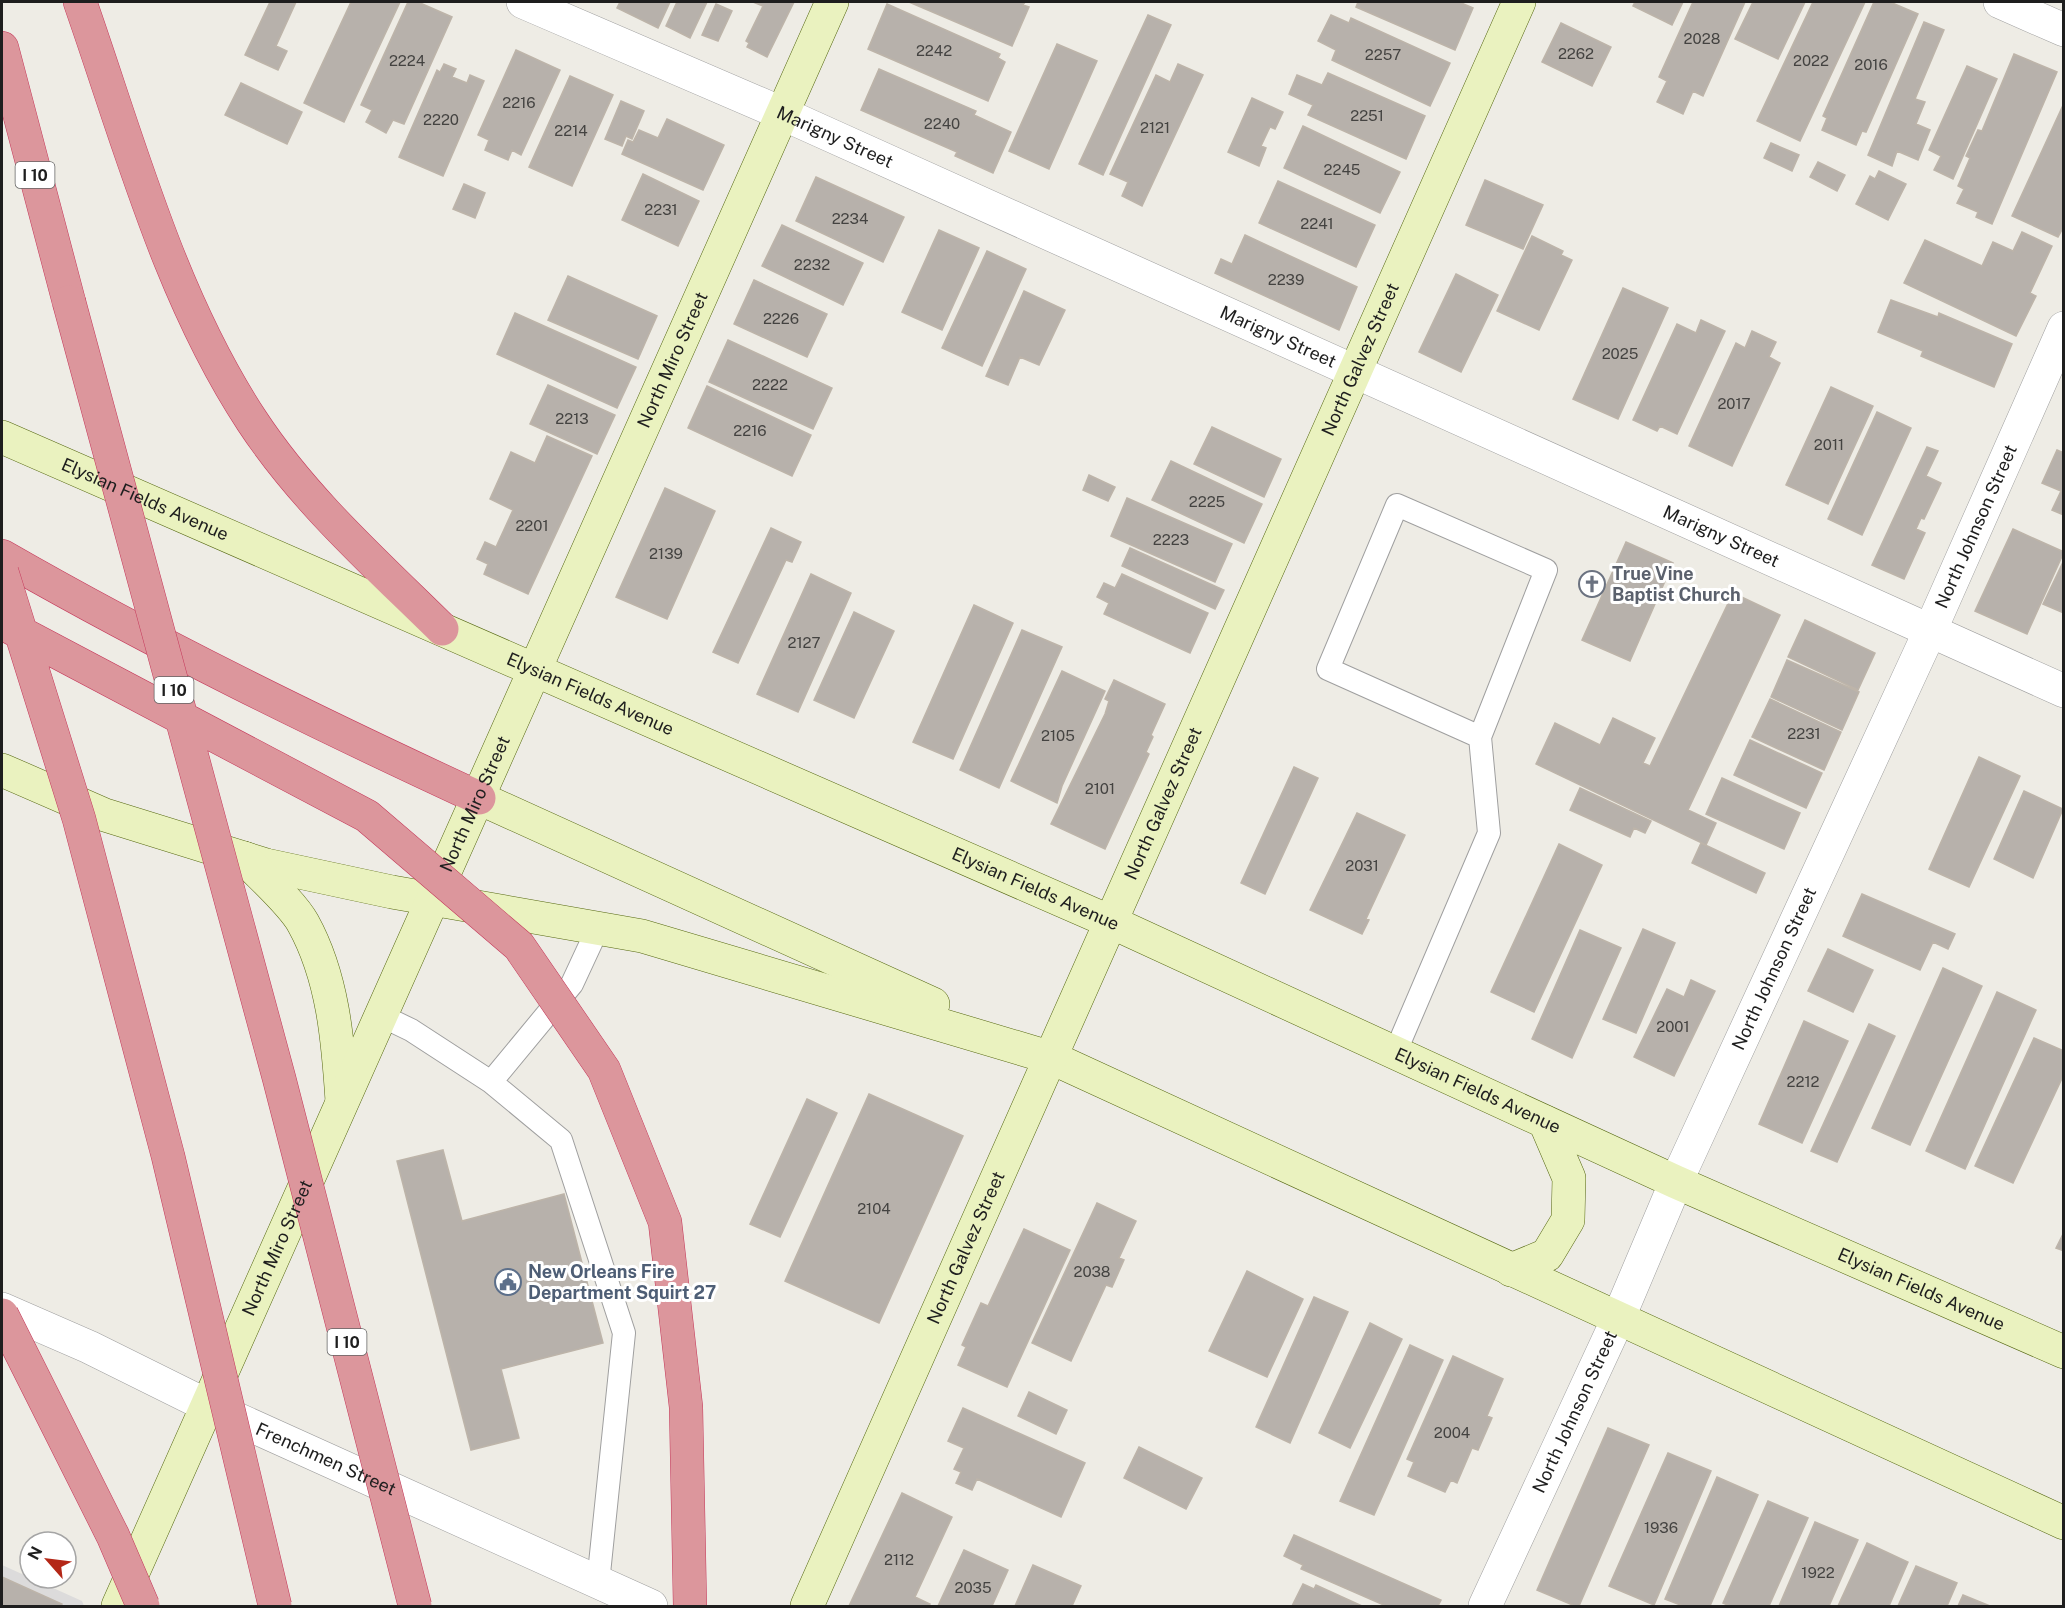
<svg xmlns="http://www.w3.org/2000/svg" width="2065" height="1608" font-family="'Public Sans',sans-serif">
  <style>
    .residential { fill: #dcdbdb }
    .building { fill: #b7b1ab; stroke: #bdb4a9; stroke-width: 1.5 }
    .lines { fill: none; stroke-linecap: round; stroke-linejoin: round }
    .lane-casing { stroke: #9f9f9f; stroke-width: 24 }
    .street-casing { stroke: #9f9f9f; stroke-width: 34 }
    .secondary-casing { stroke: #566812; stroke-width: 34 }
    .highway-casing { stroke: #c5395b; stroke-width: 34 }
    .lane { stroke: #fff; stroke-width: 22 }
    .street { stroke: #fff; stroke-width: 33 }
    .secondary { stroke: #eaf2bf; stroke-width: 33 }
    .highway { stroke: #dc969c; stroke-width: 33 }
    .highway-bridge-casing { stroke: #c5395b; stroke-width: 34; stroke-linecap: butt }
    .highway-bridge { stroke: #dc969c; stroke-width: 33 }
    .labels { text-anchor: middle; stroke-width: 6; stroke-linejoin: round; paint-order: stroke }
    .number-label { font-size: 15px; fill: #444341 }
    .shield { fill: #fff; stroke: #626262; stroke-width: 1.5 }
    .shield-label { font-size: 16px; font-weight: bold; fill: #1e1e1e }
    .street-label { font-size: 18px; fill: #1e1e1e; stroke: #fff }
    .worship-label { font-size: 18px; font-weight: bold; fill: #5b616d; stroke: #fff; text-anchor: start }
    .service-label { font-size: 18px; font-weight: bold; fill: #4e5e75; stroke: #fff; text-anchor: start }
  </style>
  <rect width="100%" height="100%" fill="#eeece5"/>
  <path class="residential" d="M 2,1565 L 82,1601 L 84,1606 L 2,1606 Z"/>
  <path class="building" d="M 270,2 L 296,2 L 276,46 L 287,51 L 278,70 L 245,55 Z
    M 351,2 L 400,2 L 344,122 L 304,103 Z
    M 408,2 L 418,2 L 452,17 L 404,124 L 393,120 L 386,133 L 366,122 L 372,110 L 361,105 Z
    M 620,2 L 670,2 L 658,28 L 617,8 Z
    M 677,2 L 707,2 L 690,38 L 666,26 Z
    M 753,2 L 794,2 L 767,57 L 747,47 L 749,43 L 746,41 L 763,6 Z
    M 909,2 L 1025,2 L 1023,5 L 1029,7 L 1012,46 Z
    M 1358,2 L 1459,2 L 1473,8 L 1455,50 L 1356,7 Z
    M 1635,2 L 1683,2 L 1672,25 L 1633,6 Z
    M 1693,2 L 1745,2 L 1703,96 L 1693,91 L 1683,114 L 1657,102 L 1667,81 L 1659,77 Z
    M 1753,2 L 1805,2 L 1778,59 L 1735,39 Z
    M 1813,2 L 1865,2 L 1800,141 L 1757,121 Z
    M 1874,2 L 1890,2 L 1918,14 L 1866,132 L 1862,131 L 1856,145 L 1822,130 L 1827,118 L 1823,116 Z
    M 716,4 L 732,11 L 718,41 L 702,35 Z
    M 887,4 L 1000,54 L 998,58 L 1005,62 L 988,101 L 868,49 Z
    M 1148,15 L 1171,25 L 1103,175 L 1079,164 Z
    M 1331,15 L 1349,23 L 1351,18 L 1450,63 L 1430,106 L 1332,60 L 1336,50 L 1318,41 Z
    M 1924,22 L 1944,30 L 1915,99 L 1925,102 L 1916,124 L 1930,130 L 1918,160 L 1897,151 L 1892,166 L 1868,155 Z
    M 1561,23 L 1611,47 L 1592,86 L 1542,62 Z
    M 1057,44 L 1097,61 L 1049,169 L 1009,151 Z
    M 516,50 L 560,70 L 521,155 L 512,150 L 508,160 L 485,150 L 489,140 L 478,135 Z
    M 2014,54 L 2057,72 L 1992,224 L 1976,217 L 1978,212 L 1957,203 L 1964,189 L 1958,186 L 1970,158 L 1966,156 L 1978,130 L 1982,131 Z
    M 444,64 L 456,69 L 452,77 L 467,83 L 470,75 L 484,81 L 443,176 L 399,157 L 437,70 L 440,72 Z
    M 1178,64 L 1203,75 L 1142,206 L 1122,196 L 1128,182 L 1110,174 L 1156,75 L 1170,82 Z
    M 1967,66 L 1997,79 L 1953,179 L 1934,170 L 1941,156 L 1929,150 Z
    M 879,69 L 976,111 L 974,115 L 1011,132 L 993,173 L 955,156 L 957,152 L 861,110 Z
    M 1328,73 L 1425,116 L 1406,159 L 1308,115 L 1313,105 L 1289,94 L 1297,75 L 1322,85 Z
    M 570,76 L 613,95 L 572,186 L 529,167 Z
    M 241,83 L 302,112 L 287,144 L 225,115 Z
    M 1252,98 L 1283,112 L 1275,129 L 1270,127 L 1261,146 L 1266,148 L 1259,166 L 1228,152 Z
    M 621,101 L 644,111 L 632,139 L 626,136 L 622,146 L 605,139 Z
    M 2064,103 L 2064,226 L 2058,237 L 2012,216 Z
    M 667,119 L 724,145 L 703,190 L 622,154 L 628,140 L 633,142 L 639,130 L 658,138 Z
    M 1303,126 L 1400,172 L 1380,213 L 1284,168 Z
    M 1771,143 L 1799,155 L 1792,171 L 1764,158 Z
    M 1818,162 L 1845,175 L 1837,191 L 1810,177 Z
    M 1879,171 L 1906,184 L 1888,220 L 1856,204 L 1870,176 L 1875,179 Z
    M 643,174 L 699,201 L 678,246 L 622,220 Z
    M 816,177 L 904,217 L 883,262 L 796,221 Z
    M 1485,180 L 1543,205 L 1523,249 L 1466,225 Z
    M 1278,181 L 1375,225 L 1356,267 L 1259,223 Z
    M 464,184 L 485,193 L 475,218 L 453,209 Z
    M 782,225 L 863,263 L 843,305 L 762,266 Z
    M 939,230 L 979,248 L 942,330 L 902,312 Z
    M 2022,232 L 2052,246 L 2030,293 L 2036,296 L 2016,336 L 1904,283 L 1925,240 L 1982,266 L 1993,242 L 2013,251 Z
    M 1245,235 L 1357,287 L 1339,330 L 1215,273 L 1221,259 L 1232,264 Z
    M 1532,236 L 1563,251 L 1561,255 L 1572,260 L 1539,330 L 1497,311 Z
    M 987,251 L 1026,269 L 982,366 L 942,348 Z
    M 1456,274 L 1498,295 L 1461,372 L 1419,352 Z
    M 568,276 L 657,316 L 638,359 L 548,320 Z
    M 754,280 L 827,314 L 807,357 L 734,324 Z
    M 1623,288 L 1668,308 L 1618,419 L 1573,399 Z
    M 1024,291 L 1065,310 L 1039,365 L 1020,357 L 1008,385 L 986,376 Z
    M 1891,300 L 1938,317 L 1939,313 L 2012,344 L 1994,387 L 1921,356 L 1923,351 L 1878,332 Z
    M 515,313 L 636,367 L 617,408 L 497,354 Z
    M 1701,320 L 1725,331 L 1677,434 L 1660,426 L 1657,431 L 1633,420 L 1677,324 L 1696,333 Z
    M 1752,331 L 1776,342 L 1769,357 L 1780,363 L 1732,466 L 1689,446 L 1736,343 L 1745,348 Z
    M 728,340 L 832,388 L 813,429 L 709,382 Z
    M 548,385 L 615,415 L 597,454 L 530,424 Z
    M 707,386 L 811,435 L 792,476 L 688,428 Z
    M 1831,387 L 1873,406 L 1828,504 L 1786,485 Z
    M 1877,412 L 1911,428 L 1862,535 L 1828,519 Z
    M 1212,427 L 1281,459 L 1264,497 L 1194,464 Z
    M 547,436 L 592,456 L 528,594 L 484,574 L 488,564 L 477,559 L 485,542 L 496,547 L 513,510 L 490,499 L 511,452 L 535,463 Z
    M 1927,447 L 1938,451 L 1926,476 L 1941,483 L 1924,519 L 1921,518 L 1916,529 L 1925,533 L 1904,579 L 1872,565 Z
    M 2057,450 L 2064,453 L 2064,515 L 2052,510 L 2061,491 L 2042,483 Z
    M 1171,461 L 1262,504 L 1244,543 L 1152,500 Z
    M 1089,475 L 1115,487 L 1108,501 L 1083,490 Z
    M 665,488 L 715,511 L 667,619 L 616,597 Z
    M 1127,498 L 1232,544 L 1215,582 L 1111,536 Z
    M 771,528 L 801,542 L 792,562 L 786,560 L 738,663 L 713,652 Z
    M 2013,529 L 2064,552 L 2027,634 L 1975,611 Z
    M 1626,542 L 1673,563 L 1630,661 L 1582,640 Z
    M 1130,548 L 1224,590 L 1215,609 L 1122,566 Z
    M 2064,560 L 2064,613 L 2043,604 Z
    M 811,574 L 851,593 L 798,712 L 757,694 Z
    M 1122,574 L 1208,613 L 1190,653 L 1104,614 L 1109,603 L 1097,597 L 1104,583 L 1115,588 Z
    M 1733,593 L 1780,615 L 1688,810 L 1716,823 L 1706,845 L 1536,764 L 1555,723 L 1600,745 L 1613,718 L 1655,738 L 1643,763 L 1650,766 Z
    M 974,605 L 1013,623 L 953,759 L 913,742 Z
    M 854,612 L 894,631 L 854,718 L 814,700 Z
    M 1805,620 L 1875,653 L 1858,690 L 1788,657 Z
    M 1022,630 L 1062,647 L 999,788 L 960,770 Z
    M 1787,660 L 1859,692 L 1842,730 L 1771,697 Z
    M 1062,671 L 1105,691 L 1062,786 L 1057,803 L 1011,781 Z
    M 1114,680 L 1165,704 L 1151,735 L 1153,737 L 1146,752 L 1149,754 L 1105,849 L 1051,824 L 1105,714 L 1109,701 L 1105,699 Z
    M 1770,699 L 1841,732 L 1824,770 L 1752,737 Z
    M 1750,740 L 1822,773 L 1806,808 L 1734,775 Z
    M 1979,757 L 2020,776 L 1969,887 L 1929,869 Z
    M 1294,767 L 1318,778 L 1265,894 L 1241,883 Z
    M 1722,778 L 1800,813 L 1784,849 L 1706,814 Z
    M 1580,788 L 1651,821 L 1645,833 L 1634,828 L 1630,837 L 1570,810 Z
    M 2024,791 L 2063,809 L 2033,878 L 1994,859 Z
    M 1357,813 L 1405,835 L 1366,919 L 1369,920 L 1362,934 L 1310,910 Z
    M 1701,843 L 1765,873 L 1756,893 L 1692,863 Z
    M 1559,844 L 1602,865 L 1534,1012 L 1491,992 Z
    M 1862,894 L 1955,934 L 1948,949 L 1933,942 L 1920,970 L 1843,936 Z
    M 1643,929 L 1675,943 L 1636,1033 L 1603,1019 Z
    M 1580,930 L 1621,948 L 1572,1058 L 1532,1039 Z
    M 1828,949 L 1873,970 L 1853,1012 L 1808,991 Z
    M 1943,968 L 1982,986 L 1910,1145 L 1872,1128 Z
    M 1691,980 L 1715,991 L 1674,1076 L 1634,1057 L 1667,989 L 1684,997 Z
    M 1997,992 L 2036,1010 L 1965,1169 L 1926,1151 Z
    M 1804,1021 L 1848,1041 L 1802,1143 L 1759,1124 Z
    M 1869,1024 L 1895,1036 L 1837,1162 L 1811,1151 Z
    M 2034,1038 L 2064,1051 L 2064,1074 L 2013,1183 L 1975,1166 Z
    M 869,1094 L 963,1136 L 879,1323 L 785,1281 Z
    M 807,1099 L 837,1113 L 780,1237 L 750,1224 Z
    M 443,1150 L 462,1221 L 564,1194 L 603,1343 L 501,1369 L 519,1438 L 471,1450 L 397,1161 Z
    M 1097,1203 L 1136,1221 L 1119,1258 L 1124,1260 L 1112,1287 L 1106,1285 L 1071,1361 L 1032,1343 Z
    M 1024,1229 L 1070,1250 L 1007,1387 L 958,1365 L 966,1347 L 962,1345 L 981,1303 L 988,1306 Z
    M 2064,1232 L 2064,1251 L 2056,1248 Z
    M 1247,1271 L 1303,1299 L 1267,1377 L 1209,1351 Z
    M 1314,1297 L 1348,1312 L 1290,1443 L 1256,1427 Z
    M 1370,1323 L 1402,1339 L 1350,1448 L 1319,1433 Z
    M 1410,1345 L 1443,1360 L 1374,1515 L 1340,1501 Z
    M 1453,1356 L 1503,1379 L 1487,1416 L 1492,1418 L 1478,1450 L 1472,1448 L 1457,1483 L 1451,1480 L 1445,1492 L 1408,1476 L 1414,1462 L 1407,1459 Z
    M 1029,1392 L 1067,1410 L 1056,1434 L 1018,1416 Z
    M 963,1408 L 1085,1463 L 1061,1517 L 977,1479 L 972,1490 L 956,1483 L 961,1472 L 954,1469 L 964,1448 L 948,1441 Z
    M 1608,1428 L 1649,1445 L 1579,1606 L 1575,1606 L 1537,1590 Z
    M 1139,1447 L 1202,1478 L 1186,1509 L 1124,1478 Z
    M 1668,1453 L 1711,1471 L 1654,1605 L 1609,1586 Z
    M 1717,1477 L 1758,1495 L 1710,1606 L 1683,1606 L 1665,1599 Z
    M 902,1493 L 952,1517 L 915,1597 L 930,1604 L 929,1606 L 849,1606 Z
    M 1768,1501 L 1808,1518 L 1769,1606 L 1730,1606 L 1723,1603 Z
    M 1815,1522 L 1858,1540 L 1829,1606 L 1779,1606 Z
    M 1294,1535 L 1441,1600 L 1438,1606 L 1386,1606 L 1301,1569 L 1303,1565 L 1284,1556 Z
    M 1867,1543 L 1908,1562 L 1889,1606 L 1838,1606 Z
    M 964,1550 L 1008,1570 L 992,1606 L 938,1606 Z
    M 1033,1565 L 1081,1586 L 1072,1606 L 1015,1606 Z
    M 1916,1566 L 1957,1583 L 1947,1606 L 1898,1606 Z
    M 2,1577 L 62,1604 L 61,1606 L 2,1606 Z
    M 1303,1584 L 1314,1589 L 1316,1585 L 1362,1606 L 1292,1606 Z
    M 1963,1595 L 1990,1606 L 1958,1606 Z"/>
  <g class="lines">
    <defs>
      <path id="lane" d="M 382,1016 L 411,1030 L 491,1082 L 572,984 L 598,928
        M 1395,1053 L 1489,833 L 1480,737 L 1546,570 L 1397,505 L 1328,669 L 1480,737
        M 491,1082 L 561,1140 L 624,1333 L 598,1583"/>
      <g id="street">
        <path id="s1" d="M 523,2 L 781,113 L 2064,691"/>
        <path d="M 2000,2 L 2064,30"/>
        <path id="s2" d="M 2,1309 L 89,1347 L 208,1406 L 651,1606"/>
        <path id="s3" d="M 1485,1606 L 1618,1319 L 1676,1182 L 1930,631 L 2064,328"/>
      </g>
      <g id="secondary">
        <path id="s4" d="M 2,437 L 1111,922 L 1676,1182 L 2064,1352"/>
        <path d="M 2,770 L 105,815 L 266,865 L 392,892 L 642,936 L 1052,1058 L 2064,1523"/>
        <path d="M 479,798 L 933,1004"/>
        <path d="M 244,858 C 260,875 292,903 303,923 C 333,977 338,1040 342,1101"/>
        <path d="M 1511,1270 L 1547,1255 L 1568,1220 L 1569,1178 L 1545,1122"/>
        <path id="s5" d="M 118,1606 L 832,2"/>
        <path id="s6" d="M 807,1606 L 1519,2"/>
      </g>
      <path id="highway" d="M 80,2 C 129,142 170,297 252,421 C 304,500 376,564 442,629
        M 2,48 L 69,302
        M 2,556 C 157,645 317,723 479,798"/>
    </defs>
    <use href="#lane" class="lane-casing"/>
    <use href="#street" class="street-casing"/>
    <use href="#secondary" class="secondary-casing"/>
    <use href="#highway" class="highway-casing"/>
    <use href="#lane" class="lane"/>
    <use href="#street" class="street"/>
    <use href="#secondary" class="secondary"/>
    <use href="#highway" class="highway"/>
    <defs>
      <path id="highway-bridge" d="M 69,302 L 279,1078 L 415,1606
        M 2,572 L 79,819 L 168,1156 L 275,1606
        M 2,623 L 367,816 L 519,946 L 604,1070 L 665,1222 L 686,1407 L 690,1606
        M 2,1315 L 113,1536 L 143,1606"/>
    </defs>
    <use href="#highway-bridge" class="highway-bridge-casing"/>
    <use href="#highway-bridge" class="highway-bridge"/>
  </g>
  <defs>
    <symbol id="church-ring" viewBox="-11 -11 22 22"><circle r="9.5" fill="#fff" stroke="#6b7280" stroke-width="1.5"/><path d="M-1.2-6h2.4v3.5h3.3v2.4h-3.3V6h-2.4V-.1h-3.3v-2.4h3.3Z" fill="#6b7280"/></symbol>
    <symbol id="civic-ring" viewBox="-11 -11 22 22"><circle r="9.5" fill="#fff" stroke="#5c6f8a" stroke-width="1.5"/><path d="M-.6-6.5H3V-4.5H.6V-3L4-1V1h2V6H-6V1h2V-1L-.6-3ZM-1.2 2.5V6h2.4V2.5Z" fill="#5c6f8a"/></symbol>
  </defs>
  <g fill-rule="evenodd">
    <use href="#church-ring" x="1577" y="569" width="30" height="30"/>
    <use href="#civic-ring" x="493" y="1267" width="30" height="30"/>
  </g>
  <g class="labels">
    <g class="number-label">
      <text x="1702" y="44">2028</text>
      <text x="934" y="56">2242</text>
      <text x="1576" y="59">2262</text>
      <text x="1383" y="60">2257</text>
      <text x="407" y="66">2224</text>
      <text x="1811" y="66">2022</text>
      <text x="1871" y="70">2016</text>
      <text x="519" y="108">2216</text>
      <text x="1367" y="121">2251</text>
      <text x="441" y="125">2220</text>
      <text x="942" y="129">2240</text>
      <text x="1155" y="133">2121</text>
      <text x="571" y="136">2214</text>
      <text x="1342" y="175">2245</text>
      <text x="661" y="215">2231</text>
      <text x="850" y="224">2234</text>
      <text x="1317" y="229">2241</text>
      <text x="812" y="270">2232</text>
      <text x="1286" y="285">2239</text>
      <text x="781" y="324">2226</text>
      <text x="1620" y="359">2025</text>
      <text x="770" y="390">2222</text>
      <text x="1734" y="409">2017</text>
      <text x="572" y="424">2213</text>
      <text x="750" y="436">2216</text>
      <text x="1829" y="450">2011</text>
      <text x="1207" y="507">2225</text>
      <text x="532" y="531">2201</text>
      <text x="1171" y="545">2223</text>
      <text x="666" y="559">2139</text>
      <text x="804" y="648">2127</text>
      <text x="1804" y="739">2231</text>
      <text x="1058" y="741">2105</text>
      <text x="1100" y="794">2101</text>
      <text x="1362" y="871">2031</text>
      <text x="1673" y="1032">2001</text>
      <text x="1803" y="1087">2212</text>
      <text x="874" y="1214">2104</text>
      <text x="1092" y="1277">2038</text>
      <text x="1452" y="1438">2004</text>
      <text x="1661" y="1533">1936</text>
      <text x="899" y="1565">2112</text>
      <text x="1818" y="1578">1922</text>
      <text x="973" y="1593">2035</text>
    </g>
    <g class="shield">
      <rect x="15.5" y="162" width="39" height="26" rx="4.5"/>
      <rect x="154.5" y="677" width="39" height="26" rx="4.5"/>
      <rect x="327.5" y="1329" width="39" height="26" rx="4.5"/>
    </g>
    <g class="shield-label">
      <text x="35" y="181">I 10</text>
      <text x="174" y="696">I 10</text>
      <text x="347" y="1348">I 10</text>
    </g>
    <g class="street-label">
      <text dy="6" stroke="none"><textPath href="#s1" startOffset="340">Marigny Street</textPath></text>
      <text dy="6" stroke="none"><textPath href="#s1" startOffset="826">Marigny Street</textPath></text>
      <text dy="6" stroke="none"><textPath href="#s5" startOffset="1364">North Miro Street</textPath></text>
      <text dy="6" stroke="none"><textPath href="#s6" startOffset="1364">North Galvez Street</textPath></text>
      <text dy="6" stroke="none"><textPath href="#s4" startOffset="156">Elysian Fields Avenue</textPath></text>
      <text dy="6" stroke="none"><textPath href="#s3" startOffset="1186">North Johnson Street</textPath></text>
      <text dy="6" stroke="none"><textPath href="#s1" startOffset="1312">Marigny Street</textPath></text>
      <text dy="6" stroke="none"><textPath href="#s4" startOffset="642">Elysian Fields Avenue</textPath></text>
      <text dy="6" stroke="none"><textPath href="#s5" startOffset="878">North Miro Street</textPath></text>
      <text dy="6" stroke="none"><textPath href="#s6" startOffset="878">North Galvez Street</textPath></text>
      <text dy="6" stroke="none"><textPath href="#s4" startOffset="1128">Elysian Fields Avenue</textPath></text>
      <text dy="6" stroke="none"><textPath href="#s3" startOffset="700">North Johnson Street</textPath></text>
      <text dy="6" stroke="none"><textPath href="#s4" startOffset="1614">Elysian Fields Avenue</textPath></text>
      <text dy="6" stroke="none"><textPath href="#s5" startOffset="392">North Miro Street</textPath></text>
      <text dy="6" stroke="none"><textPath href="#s6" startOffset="392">North Galvez Street</textPath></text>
      <text dy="6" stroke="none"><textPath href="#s4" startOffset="2100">Elysian Fields Avenue</textPath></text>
      <text dy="6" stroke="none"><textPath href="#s3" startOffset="214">North Johnson Street</textPath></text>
      <text dy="6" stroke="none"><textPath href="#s2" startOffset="357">Frenchmen Street</textPath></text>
    </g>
    <g class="worship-label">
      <text x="1612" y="580">True Vine<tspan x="1612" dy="21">Baptist Church</tspan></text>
    </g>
    <g class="service-label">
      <text x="528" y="1278">New Orleans Fire<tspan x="528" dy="21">Department Squirt 27</tspan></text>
    </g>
  </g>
  <rect width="2065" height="1608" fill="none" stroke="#1e1e1e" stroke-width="6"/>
  <g transform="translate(48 1560) rotate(298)"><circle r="28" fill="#ffffff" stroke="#a5a5a5" stroke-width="1.5"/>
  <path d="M0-4.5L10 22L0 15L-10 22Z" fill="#b42717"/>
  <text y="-9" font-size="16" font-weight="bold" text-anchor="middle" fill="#1e1e1e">N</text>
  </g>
</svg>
